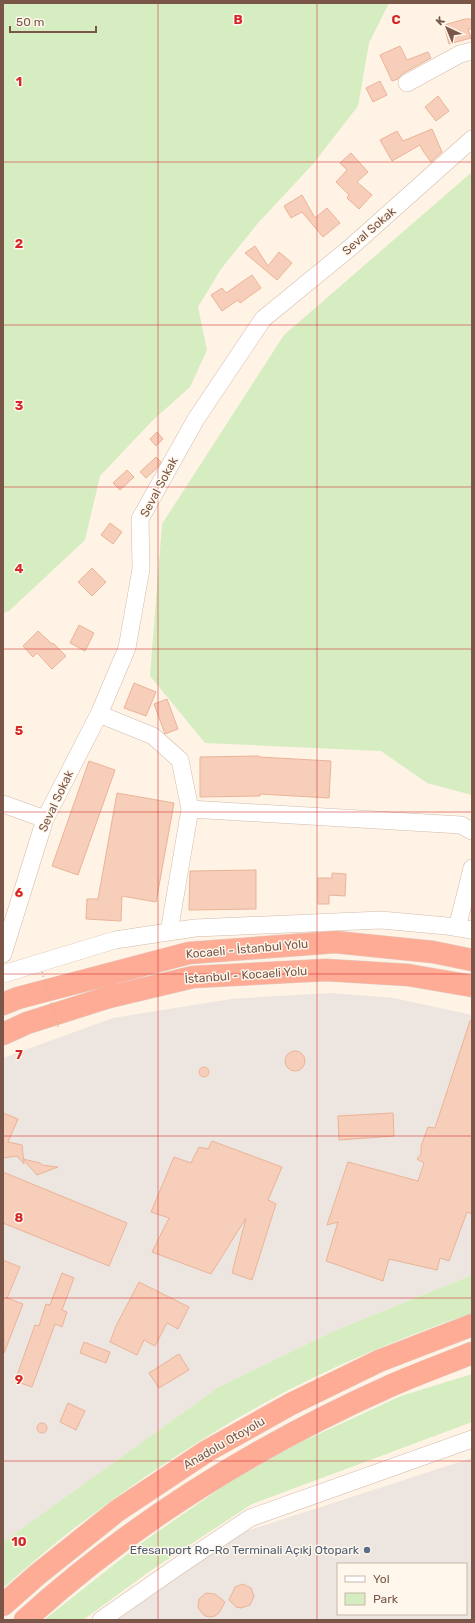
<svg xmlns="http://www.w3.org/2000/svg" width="475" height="1623" font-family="Rubik,sans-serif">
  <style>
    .industrial { fill: #ede5df; fill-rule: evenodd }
    .green { fill: #d5edc1 }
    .building { fill: #f6ceb9; stroke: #ebb398 }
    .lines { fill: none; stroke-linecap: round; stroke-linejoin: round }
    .minor-casing { stroke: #d3bbab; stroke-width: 18 }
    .highway-casing { stroke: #dcd3cf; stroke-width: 23 }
    .minor { stroke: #fff; stroke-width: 17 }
    .highway { stroke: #feac95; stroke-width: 22 }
    .path-bridge { stroke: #dcb29b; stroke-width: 2; stroke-dasharray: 1 3; stroke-linecap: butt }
    .grid { fill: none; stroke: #d62828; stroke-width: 1; stroke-opacity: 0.55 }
    .service-dot { fill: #5c6f8a; stroke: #fff7ec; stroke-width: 1.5 }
    .labels { text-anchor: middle; stroke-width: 3; stroke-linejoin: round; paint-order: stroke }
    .street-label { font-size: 12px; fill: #795647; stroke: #fff7ec }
    .service-label { font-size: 12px; fill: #4e5e75; stroke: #fff7ec; text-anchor: end }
    .grid-label { font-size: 13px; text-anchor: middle; font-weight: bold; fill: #d62828; stroke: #fff7ec; stroke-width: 3; stroke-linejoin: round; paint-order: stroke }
  </style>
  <rect width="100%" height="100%" fill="#fef3e4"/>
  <path class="industrial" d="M 330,993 L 394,998 L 472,1015 L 472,1275 L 334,1331 L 219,1387 L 3,1542 L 3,1058 L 113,1018 L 231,999 Z
    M 472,1458 L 472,1620 L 116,1620 L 228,1537 ZM 338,1564 L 466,1564 L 466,1614 L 338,1614 Z"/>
  <path class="green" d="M 3,3 L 389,3 L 369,43 L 358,106 L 313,164 L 258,223 L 221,269 L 198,307 L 207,350 L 190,387 L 152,421 L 100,476 L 85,540 L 9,611 L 3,613 Z
    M 472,172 L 472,795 L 427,783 L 381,751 L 205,743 L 150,676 L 162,524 L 284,335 Z
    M 472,1275 L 472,1313 C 399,1338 327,1368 259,1406 C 192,1443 128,1487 68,1533 C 45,1551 24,1570 3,1588 L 3,1542 L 219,1387 L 334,1331 Z
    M 472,1374 L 472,1422 L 252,1504 L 150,1571 L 83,1620 L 44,1620 L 140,1544 L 228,1483 L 293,1446 L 401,1396 Z"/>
  <path class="building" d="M 465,19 L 472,19 L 472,29 L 468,29 L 471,38 L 449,44 L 444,25 Z
    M 400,46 L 407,60 L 428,52 L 431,58 L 402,74 L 398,79 L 392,81 L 380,55 Z
    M 380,81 L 387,95 L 373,102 L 366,88 Z
    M 438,96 L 449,111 L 436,121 L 425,107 Z
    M 432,129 L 442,152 L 431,162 L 423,151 L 420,145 L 392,161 L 380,140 L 397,131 L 403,141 Z
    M 351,153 L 368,172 L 357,182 L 372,195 L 359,209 L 347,198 L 349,195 L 336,182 L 347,170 L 340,163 Z
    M 302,195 L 315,218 L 327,208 L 340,223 L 323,237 L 302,212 L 291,218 L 284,206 Z
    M 255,246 L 268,266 L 279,252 L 292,263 L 277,280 L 245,253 Z
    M 252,275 L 261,288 L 240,303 L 238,300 L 222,311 L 211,295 L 222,288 L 226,293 Z
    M 157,432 L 163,439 L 156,446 L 150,439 Z
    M 156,457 L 161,462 L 157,468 L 146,478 L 140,472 Z
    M 127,470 L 134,477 L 120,490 L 113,483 Z
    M 110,523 L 122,532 L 113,544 L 101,535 Z
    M 92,568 L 106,582 L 92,596 L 78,582 Z
    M 79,625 L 94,633 L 85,651 L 70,643 Z
    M 38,631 L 52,644 L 53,643 L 66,656 L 52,669 L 37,653 L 33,657 L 23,646 Z
    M 134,683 L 156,692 L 146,716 L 124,708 Z
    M 167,699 L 178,729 L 165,734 L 154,704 Z
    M 259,756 L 259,757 L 331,761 L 329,798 L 260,794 L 260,796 L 200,797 L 200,757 Z
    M 89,761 L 115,770 L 78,875 L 52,866 Z
    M 117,793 L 174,803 L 156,902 L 122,896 L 121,921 L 86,919 L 87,899 L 98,899 Z
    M 256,870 L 256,909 L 189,910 L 190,871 Z
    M 332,873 L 346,874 L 345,896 L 329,895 L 329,904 L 318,904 L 318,878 L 332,878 Z
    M 470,1021 L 472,1021 L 472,1214 L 467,1212 L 449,1261 L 440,1258 L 437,1270 L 389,1259 L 383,1281 L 326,1261 L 338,1222 L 327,1225 L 348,1162 L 418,1181 L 424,1163 L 417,1159 L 421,1154 L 421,1146 L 428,1127 L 435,1128 Z
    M285 1061a10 10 0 1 1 20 0a10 10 0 1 1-20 0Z
    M199 1072a5 5 0 1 1 10 0a5 5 0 1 1-10 0Z
    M 3,1113 L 18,1119 L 8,1142 L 22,1145 L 24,1164 L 17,1156 L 3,1158 Z
    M 393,1113 L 394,1136 L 339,1140 L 338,1116 Z
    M 212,1141 L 282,1167 L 268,1200 L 276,1204 L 252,1280 L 232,1273 L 246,1218 L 211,1274 L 152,1252 L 169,1218 L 151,1212 L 174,1157 L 191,1163 L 199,1147 L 208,1149 Z
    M 23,1159 L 40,1163 L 42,1165 L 58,1167 L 37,1175 Z
    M 3,1172 L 127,1223 L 109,1266 L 3,1223 Z
    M 3,1260 L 20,1267 L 7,1298 L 23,1304 L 4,1353 Z
    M 62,1273 L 74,1278 L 62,1310 L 67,1312 L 62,1327 L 55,1324 L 32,1387 L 15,1381 L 35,1325 L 39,1326 L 46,1304 L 50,1305 Z
    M 139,1282 L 189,1307 L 178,1329 L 167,1323 L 155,1346 L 144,1340 L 137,1355 L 110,1342 L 116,1326 Z
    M 84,1342 L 110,1352 L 106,1363 L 80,1353 Z
    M 179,1354 L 189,1370 L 159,1388 L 149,1373 Z
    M 68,1403 L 85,1411 L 76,1430 L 60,1422 Z
    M37 1428a5 5 0 1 1 10 0a5 5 0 1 1-10 0Z
    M 243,1584 L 251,1588 L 254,1596 L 250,1605 L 241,1608 L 236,1607 L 229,1600 L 235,1587 Z
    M 206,1593 L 215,1594 L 225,1602 L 219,1613 L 215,1616 L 210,1617 L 205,1616 L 198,1608 L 199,1599 Z"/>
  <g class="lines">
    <defs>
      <path id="minor" d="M 407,83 L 460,54 L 472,51
        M 99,714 L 153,736 L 180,760 L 190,809 L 169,932
        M 3,804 L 45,819
        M 190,809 L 461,825 L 472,831
        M 457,928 L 472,868
        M 3,954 L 45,819 L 99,714 L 127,648 L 141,569 L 140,519 L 196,419 L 263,319 L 351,247 L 472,139
        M 3,974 L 115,940 L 195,928 L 381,920 L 447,926 L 472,930
        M 101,1620 L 174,1569 L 250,1518 L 472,1439"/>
      <path id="highway" d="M 3,1004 L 18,998 L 189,953 L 335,942 L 433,952 L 472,960
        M 3,1034 L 27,1023 L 109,997 L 193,977 L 326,970 L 408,975 L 472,986
        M 3,1605 L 37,1575 L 117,1511 L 207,1451 L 291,1404 L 379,1361 L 472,1325
        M 25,1620 C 133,1522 258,1445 390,1386 C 417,1374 445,1364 472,1353"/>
    </defs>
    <use href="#minor" class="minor-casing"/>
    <use href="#highway" class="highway-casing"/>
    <use href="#minor" class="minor"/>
    <use href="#highway" class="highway"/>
    <path class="path-bridge" d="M 42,972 L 59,1029"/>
  </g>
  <path class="grid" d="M 158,3 L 158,1620M 317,3 L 317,1620M 3,162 L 472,162M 3,325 L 472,325M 3,487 L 472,487M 3,649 L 472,649M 3,812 L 472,812M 3,974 L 472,974M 3,1136 L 472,1136M 3,1298 L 472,1298M 3,1461 L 472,1461"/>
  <circle class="service-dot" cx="367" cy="1550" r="4"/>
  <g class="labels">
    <g class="street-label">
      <text transform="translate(369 231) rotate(-41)" y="4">Seval Sokak</text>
      <text transform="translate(159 487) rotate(-62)" y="4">Seval Sokak</text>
      <text transform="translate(56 801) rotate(-65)" y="4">Seval Sokak</text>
      <text transform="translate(247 949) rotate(-5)" y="4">Kocaeli - İstanbul Yolu</text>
      <text transform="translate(246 975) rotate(-4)" y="4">İstanbul - Kocaeli Yolu</text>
      <text transform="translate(224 1443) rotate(-30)" y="4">Anadolu Otoyolu</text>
    </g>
    <g class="service-label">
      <text x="359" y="1554">Efesanport Ro-Ro Terminali Açıkj Otopark</text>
    </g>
  </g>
  <g class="grid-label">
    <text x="238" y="24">B</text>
    <text x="396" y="24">C</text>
    <text x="19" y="86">1</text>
    <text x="19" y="248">2</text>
    <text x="19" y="410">3</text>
    <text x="19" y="573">4</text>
    <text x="19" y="735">5</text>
    <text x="19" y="897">6</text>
    <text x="19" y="1059">7</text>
    <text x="19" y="1222">8</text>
    <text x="19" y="1384">9</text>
    <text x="19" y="1546">10</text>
  </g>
  <rect width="475" height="1623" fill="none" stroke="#795647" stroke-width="8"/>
  <rect x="337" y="1563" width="130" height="52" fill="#fff7ec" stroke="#c9b7aa"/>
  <rect x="345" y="1576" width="20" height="6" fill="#ffffff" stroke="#c9b7aa"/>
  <text x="373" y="1583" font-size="12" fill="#795647">Yol</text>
  <rect x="345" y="1593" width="20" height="12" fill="#d5edc1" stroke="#c9b7aa"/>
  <text x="373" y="1603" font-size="12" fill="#795647">Park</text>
  <g transform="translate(447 28) rotate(316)" stroke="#fff7ec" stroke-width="3" paint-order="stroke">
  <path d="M0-3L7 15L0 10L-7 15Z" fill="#795647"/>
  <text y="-6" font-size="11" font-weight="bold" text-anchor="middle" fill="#795647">K</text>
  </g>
  <path d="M10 26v6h86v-6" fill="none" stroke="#795647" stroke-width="2"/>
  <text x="16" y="26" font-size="12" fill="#795647" stroke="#fff7ec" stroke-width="3" paint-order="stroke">50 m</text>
</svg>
